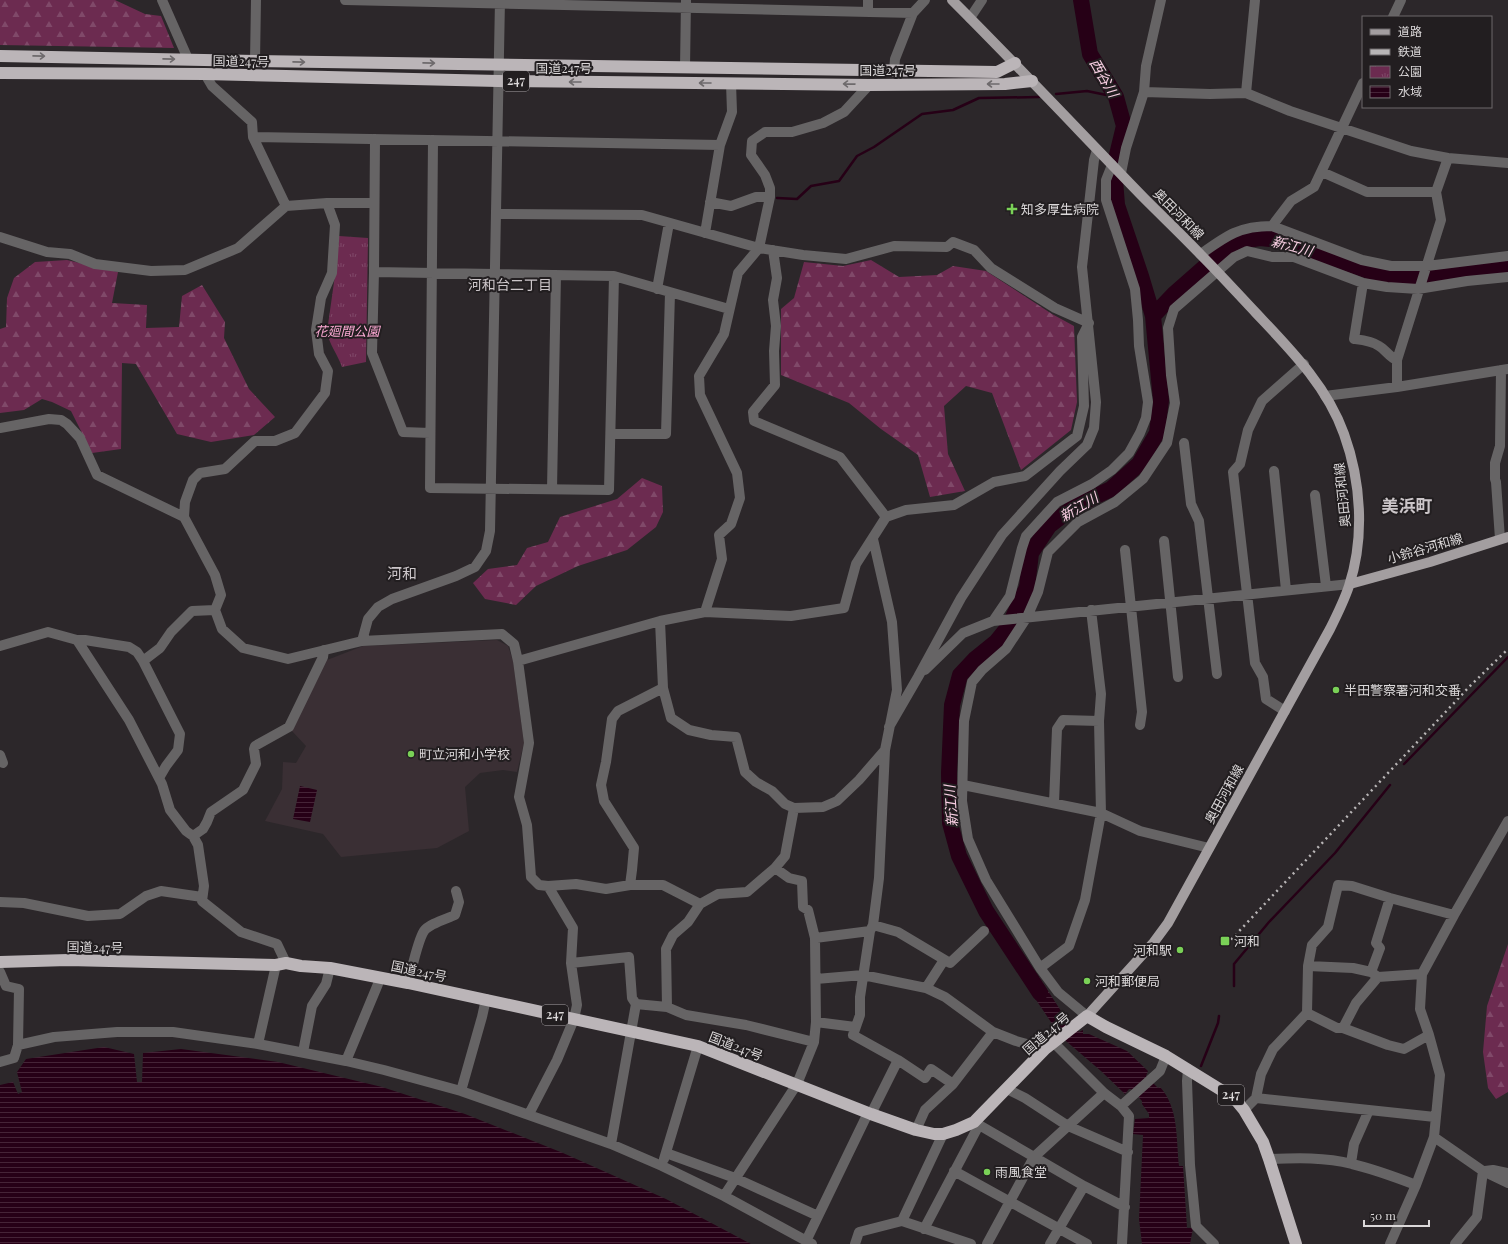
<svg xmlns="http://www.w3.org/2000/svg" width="1508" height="1244" font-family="'Playfair Display','Noto Sans JP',serif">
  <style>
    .built { fill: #3a2f34 }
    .forest { fill: url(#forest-firs) }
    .park { fill: url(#park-tufts) }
    .water { fill: url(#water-rules) }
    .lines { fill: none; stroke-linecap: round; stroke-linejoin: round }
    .stream { stroke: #260016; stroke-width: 2.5 }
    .river { stroke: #260016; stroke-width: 16 }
    .minor { stroke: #666465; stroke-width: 10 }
    .major { stroke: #a39ea0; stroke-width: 10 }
    .highway { stroke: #bbb5b8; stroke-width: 12 }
    .rail { stroke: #b9b6b7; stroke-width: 2.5; stroke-dasharray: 2 4; stroke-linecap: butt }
    .oneway { stroke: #6e6a6c }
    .poi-dot { fill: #7ad157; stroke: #221e20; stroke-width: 1.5 }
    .labels { text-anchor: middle; stroke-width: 4; stroke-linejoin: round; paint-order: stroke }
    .shield { fill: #221e20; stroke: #a4a0a2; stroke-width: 1 }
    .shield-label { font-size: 12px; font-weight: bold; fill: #dbd8d9 }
    .street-label { font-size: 13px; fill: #dbd8d9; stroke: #221e20 }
    .poi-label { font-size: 13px; fill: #dbd8d9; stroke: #221e20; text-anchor: start }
    .park-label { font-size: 13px; font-style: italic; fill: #fba9d3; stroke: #221e20 }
    .water-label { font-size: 14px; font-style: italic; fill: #fad0e4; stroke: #221e20 }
    .neighbourhood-label { font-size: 14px; fill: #ccc6c9; stroke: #221e20 }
    .quarter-label { font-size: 15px; fill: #ccc6c9; stroke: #221e20 }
    .district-label { font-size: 17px; font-weight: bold; fill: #ccc6c9; stroke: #221e20 }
  </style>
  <defs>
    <pattern id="forest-firs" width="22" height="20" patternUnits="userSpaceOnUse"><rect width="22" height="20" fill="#6c2b50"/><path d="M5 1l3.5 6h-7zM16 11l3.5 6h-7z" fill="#804969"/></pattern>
    <pattern id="park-tufts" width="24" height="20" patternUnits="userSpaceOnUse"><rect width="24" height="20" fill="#6c2b50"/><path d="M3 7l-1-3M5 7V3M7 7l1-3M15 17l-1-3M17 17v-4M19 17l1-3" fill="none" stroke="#804969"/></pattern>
    <pattern id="water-rules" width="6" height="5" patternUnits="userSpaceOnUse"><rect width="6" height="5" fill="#260016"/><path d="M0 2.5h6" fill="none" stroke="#452437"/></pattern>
  </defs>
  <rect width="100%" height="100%" fill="#2c272a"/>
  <path class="built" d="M 497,640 L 508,646 L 513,661 L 524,743 L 517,772 L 503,770 L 480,773 L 465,787 L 469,831 L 437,848 L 341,857 L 323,834 L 265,821 L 282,789 L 283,762 L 296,763 L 306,746 L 291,730 L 327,660 L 363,646 Z"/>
  <path class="forest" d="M 0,0 L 115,0 L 145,14 L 161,16 L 174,48 L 0,45 Z
    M 67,260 L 118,272 L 112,303 L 147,305 L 146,328 L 179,327 L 182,296 L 202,285 L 225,322 L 224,338 L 249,389 L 275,417 L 254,435 L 211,442 L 177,434 L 136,364 L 122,363 L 121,449 L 92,453 L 71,411 L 52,402 L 42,399 L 24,410 L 0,413 L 0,329 L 6,327 L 7,298 L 14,278 L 35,262 Z
    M 871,260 L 899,277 L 937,275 L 953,266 L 986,271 L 1052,314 L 1074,326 L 1077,402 L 1071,430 L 1021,470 L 992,393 L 966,386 L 944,406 L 948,454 L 965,491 L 930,497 L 918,455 L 881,429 L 849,403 L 781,375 L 781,309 L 794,298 L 804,262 L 843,266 Z
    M 642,478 L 662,486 L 663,512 L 656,527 L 627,550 L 578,566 L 536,586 L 516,605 L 485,599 L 473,583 L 488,569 L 517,565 L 527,548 L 548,542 L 560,517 L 617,499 Z
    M 1508,944 L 1508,1092 L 1496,1099 L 1488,1088 L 1483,1052 L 1487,1006 Z"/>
  <path class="park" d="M 339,236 L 368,238 L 366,362 L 342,367 C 338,355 329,344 327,332 L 336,268 Z"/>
  <path class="water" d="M 300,786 L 317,790 L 310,822 L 293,819 Z
    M 1035,971 L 1063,1014 L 1079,1032 L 1083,1030 L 1083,1034 L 1089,1034 L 1127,1051 L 1148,1071 L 1146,1076 L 1158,1088 L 1160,1087 C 1179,1108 1176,1139 1179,1166 L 1183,1166 L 1187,1228 L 1193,1228 L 1190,1244 L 1142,1244 L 1139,1219 L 1143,1135 L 1133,1134 L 1135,1119 L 1149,1118 L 1149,1114 L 1142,1104 L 1142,1101 L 1131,1089 L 1129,1089 L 1125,1094 L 1101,1071 L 1066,1041 L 1057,1031 L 1022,979 Z
    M 104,1047 L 134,1054 L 137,1082 L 142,1082 L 143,1053 L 181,1049 L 278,1062 L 382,1087 L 465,1114 L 563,1153 L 666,1199 L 751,1244 L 0,1244 L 0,1085 L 13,1082 L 18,1094 L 22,1092 L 17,1072 L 26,1059 Z"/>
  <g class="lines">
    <path class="stream" d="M 1056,94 L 1087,91 L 1116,97
      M 777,198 L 797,199 L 811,186 L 839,181 L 857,156 L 874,147 L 922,114 L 953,110 L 979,98 L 1039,97
      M 1404,764 L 1508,657
      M 1234,986 L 1234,964 L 1269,922 L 1335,853 L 1390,785
      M 1201,1066 L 1218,1023 L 1219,1016"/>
    <path class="river" d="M 1081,0 L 1090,54 L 1116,97 L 1124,126 L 1117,155
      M 1153,316 L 1174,294 L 1216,257 L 1240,241 L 1260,238 L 1280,240 L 1386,277 L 1433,278 L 1508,268
      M 1040,993 L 986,911 L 959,856 L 950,823 L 949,773 L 952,705 L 960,675 L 975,659 L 996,642 L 1009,626 L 1027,587 L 1031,553 L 1049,526 L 1075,506 L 1111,489 L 1139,464 L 1157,433 L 1161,400 L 1153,316 L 1141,276 L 1117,205 L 1115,180"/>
    <path class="minor" d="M 162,0 L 188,59
      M 345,0 L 913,13
      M 868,12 L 868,0
      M 1393,17 L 1401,0
      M 970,18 L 982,0
      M 255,61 L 256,0
      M 685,68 L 686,0
      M 894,70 L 895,59 L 913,13 L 925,0
      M 205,74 L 212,86 L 252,122 L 253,137 L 286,206
      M 1144,92 L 1210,94 L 1246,93 L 1290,111 L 1411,151 L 1448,158 L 1508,163
      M 1246,93 L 1255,0
      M 253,137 C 409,139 564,143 720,145
      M 375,139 L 374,272 L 372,353 L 403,432 L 430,433
      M 433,140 L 430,488 L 609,490 L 614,276
      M 1322,172 L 1367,192 L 1436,192
      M 1121,173 L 1126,148 L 1144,92 L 1146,66 L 1161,0
      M 710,202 L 731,206 L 756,197 L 770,197
      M 327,203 L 335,225 L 332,273 L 321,298 L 316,330 L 319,354 L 328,371 L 325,393 L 295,433 L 275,441 L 255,441 L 225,469 L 200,473 L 193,480 L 185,502 L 184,517 L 215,575 L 221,595 L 215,610 L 222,629 L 243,648 L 288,659 L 362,641 L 502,634 L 514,644 L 518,661 L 529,743 L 519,797 L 527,825 L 531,877 L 539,885 L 548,886 L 576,884 L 606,889 L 630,885 L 663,885 L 700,904
      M 496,214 L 642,215 L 759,248 L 803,255 L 846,259 L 894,246 L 947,247 L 953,242 L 974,250 L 991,268 L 1055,308 L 1089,323
      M 1272,226 L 1362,260 L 1391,266 L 1427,266 L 1508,256
      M 705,233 L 720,145 L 732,112 L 731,83
      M 0,237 L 47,252 L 70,254 L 95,264 L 151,271 L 185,270 L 238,248 L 286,206 L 327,203 L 373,203
      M 773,250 L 777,278 L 773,300 L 776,326 L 774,351 L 775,385 L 753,412 L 754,421 L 840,457 L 886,517
      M 1201,254 C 1226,236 1239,226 1272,226 L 1291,201 L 1314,187 L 1363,83
      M 374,272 L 614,276 L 729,309
      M 1363,283 L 1354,339 C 1362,340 1372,341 1379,346 C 1386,350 1389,357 1397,360
      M 657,289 L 669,223
      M 1397,387 L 1397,360 L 1441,220 L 1436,192 L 1448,158
      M 1325,396 L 1397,387 L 1508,369
      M 0,428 L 49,419 L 61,420 L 67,424 L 80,438 L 97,475 L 184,517
      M 611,434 L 666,434 L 670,293
      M 1184,443 L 1191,504 L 1199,521 L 1217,674
      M 1274,471 L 1286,590
      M 552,489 L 556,275
      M 1315,495 L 1326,586
      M 1500,539 L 1496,482 L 1495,479 L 1495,463 L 1500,446 L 1501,370
      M 1164,541 L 1178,677
      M 1125,550 L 1142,712 L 1140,725
      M 705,612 L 722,559 L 719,535 L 731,524 L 740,498 L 737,473 L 700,395 L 699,376 L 724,334 L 738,273 L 759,248 L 770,197 L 770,188 L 765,175 L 751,155 L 752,141 L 765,132 L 792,132 L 823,123 L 844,112 L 869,85
      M 660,621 L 663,688 L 671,718 L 689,730 L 711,735 L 736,737 L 745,772 L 756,782 L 772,791 L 785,804 L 794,808 L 823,807 L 837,801 L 859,780 L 885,750
      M 993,621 L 1010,596 L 1022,548 L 1026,536 L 1057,502 L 1092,484 L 1112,470 L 1129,453 L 1140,433 L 1146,418 L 1148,402 L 1139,346 L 1138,320 L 1135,289 L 1106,200 L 1106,180 L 1112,165
      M 77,640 L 129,720 L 162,784 L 170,810 L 186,831 L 193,836 L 198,845 L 204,886 L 202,901 L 241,932 L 277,944 L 286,963
      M 362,641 L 368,619 L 378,607 L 392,599 L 456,576 L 475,567 L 486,551 L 490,531 L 500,0
      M 0,646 L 48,632 L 77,640 L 85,640 L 129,647 L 137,652 L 143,661 L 180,734 L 178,750 L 166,766 L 159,778
      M 143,661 L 160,648 L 171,632 L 192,611 L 215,610
      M 518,661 L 660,621 L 705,612 L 791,616 L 844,608 L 856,564 L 886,517 L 906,510 L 954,505 L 994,482 L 1025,476 L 1077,436 L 1084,406 L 1082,337 L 1089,323
      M 925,670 L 963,633 L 993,621 L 1350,584
      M 1285,711 L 1266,699 L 1263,677 L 1255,663 L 1233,472 L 1240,464 L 1248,430 L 1262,401 L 1304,364
      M 889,727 L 918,677 L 961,598 L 1002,535 L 1060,471 L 1087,445 L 1094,428 L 1096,402 L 1082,267 L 1094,160 L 1097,150
      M 0,755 L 3,763
      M 963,785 L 1101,813 L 1140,831 L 1209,848
      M 1054,803 L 1057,729 L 1063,720 L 1099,721
      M 193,836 L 203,829 L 207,822 L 211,812 L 243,790 L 256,764 L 254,749 L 255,746 L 289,727 L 323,657 L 324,650
      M 630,885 L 632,870 L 634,848 L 604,801 L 601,785 L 606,762 L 612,719 L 618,711 L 663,688
      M 0,902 L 24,903 L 88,916 L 120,914 L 146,896 L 161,891 L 202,897
      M 873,925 L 898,932 L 950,963 L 984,931
      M 870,931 L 860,997 L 860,1015 L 853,1035 L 898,1060 L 925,1078 L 931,1069 L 953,1084
      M 815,938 L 870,931 L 873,925 L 879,878 L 885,750 L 897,690 L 892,622 L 873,539
      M 571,963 L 629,957 L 632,998 L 636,1004 L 667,1007 L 686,1015 L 746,1025 L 814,1042
      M 1308,966 L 1353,968 L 1371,972 L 1378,977 L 1422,974
      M 1040,968 L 1069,946 L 1085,900 L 1101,813 L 1099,721 L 1101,694 L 1091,610
      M 0,972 L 6,986 L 19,989 L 18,1045 L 14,1058 L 0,1062
      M 1371,972 L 1380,948 L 1376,943 L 1390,898
      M 816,979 L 863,975 L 926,988 L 945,997 L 993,1032 L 1016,1041 L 1045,1049
      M 408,983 C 412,970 417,942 424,931 C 429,924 446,919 455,915 L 459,902 L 456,891
      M 926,988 L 944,960
      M 667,1007 L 666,949 L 673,935 L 688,922 L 700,904 L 718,894 L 747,892 L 775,868 L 785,856 L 794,808
      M 1307,1013 L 1337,1028 L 1343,1028 L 1388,1045 L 1404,1049 L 1429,1035
      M 1087,1016 L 1058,992 L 1040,968 L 986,880 L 968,839 L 962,801 L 964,721 L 972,682 L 982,670 L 1006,649 L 1027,617 L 1038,592 L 1048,552 L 1078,522 L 1115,502 L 1143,479 L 1167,443 L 1175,403 L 1171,375 L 1168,328 L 1174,309 L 1234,257 L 1247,251 L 1272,257 L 1294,257 L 1363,283 L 1387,287 L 1418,289 L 1467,281 L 1508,277
      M 816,1022 L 855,1027
      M 1343,1028 L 1356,1003 L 1378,977
      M 1054,1043 L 1104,1093 L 1121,1106 L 1129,1116 L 1122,1244
      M 258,1044 L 276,965
      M 18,1045 L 54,1037 L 117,1032 L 173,1032 L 258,1044 L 346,1061 L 384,1070 L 461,1091 L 611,1144 L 662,1166 L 724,1196 L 812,1244
      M 303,1052 L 312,1006 L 326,984 L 330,968
      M 346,1061 L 378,984 L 379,977
      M 1188,1069 L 1187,1081 L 1190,1165 L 1196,1226 L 1214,1244
      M 1007,1089 L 1025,1098 L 1068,1126 L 1128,1152
      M 461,1091 L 482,1017 L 486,999
      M 1256,1098 L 1435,1117
      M 1121,1106 L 1160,1071 L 1166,1056
      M 1244,1110 L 1256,1098 L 1261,1074 L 1273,1049 L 1307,1013 L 1308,966 L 1312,945 L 1328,927 L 1338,885 L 1352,886 L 1390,898 L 1454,915
      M 529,1114 L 557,1060 L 574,1019 L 577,1005 L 571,963 L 573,928 L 548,886
      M 871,1114 L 898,1060
      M 974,1122 L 1084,1186 L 1125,1207
      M 916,1130 L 925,1110 L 953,1084 L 993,1032
      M 1434,1137 L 1483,1171 L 1508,1183
      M 611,1144 L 636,1004
      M 666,1153 L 735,1178 L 818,1216
      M 664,1159 L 698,1046
      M 1269,1159 C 1297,1158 1325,1157 1352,1164 C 1374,1169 1395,1177 1416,1185
      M 1351,1163 L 1354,1144 L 1369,1110
      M 954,1171 L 1087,1244
      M 1485,1171 L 1493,1170 L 1508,1173
      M 724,1196 L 797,1084 L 814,1042 L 816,1022 L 815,938 L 808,910 L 803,907 L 802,881 L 789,878 L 775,868
      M 902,1221 L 943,1134
      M 924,1229 L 979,1125
      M 806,1241 L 868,1113
      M 855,1244 L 859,1232 L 902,1221 L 971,1244
      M 987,1244 L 1034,1157 L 1104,1093
      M 1050,1244 L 1084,1186
      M 1390,1244 L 1416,1185 L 1434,1137 L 1440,1075 L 1429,1035 L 1420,1009 L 1422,974 L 1454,915 L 1508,821
      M 1455,1244 L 1477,1217 L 1483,1171"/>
    <path class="major" d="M 952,0 C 1018,66 1081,133 1145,199 C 1164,218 1183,236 1201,255 C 1220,274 1238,294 1256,313 C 1290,349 1327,386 1344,434 C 1361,481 1365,537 1349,586 C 1344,601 1337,615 1330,629 L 1168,923 L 1154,942 L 1087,1016
      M 1350,584 L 1430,562 L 1508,537"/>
    <path class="highway" d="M 0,56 L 255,61 L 997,72 L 1015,63
      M 0,73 L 205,74 L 498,81 L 869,85 L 1005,84 L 1032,81
      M 0,962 L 68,960 L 276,965 L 286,963 L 301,966 L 330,968 L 408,983 L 698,1046 L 871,1114 L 916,1130 L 934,1134 L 943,1134 L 956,1130 L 974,1122 L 1045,1049 L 1087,1016 L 1106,1027 L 1166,1056 L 1234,1098 L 1244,1110 L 1263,1142 L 1269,1159 L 1296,1244"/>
    <path class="rail" d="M 1227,944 L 1470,686 L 1508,649"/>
  </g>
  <defs><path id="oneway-shaft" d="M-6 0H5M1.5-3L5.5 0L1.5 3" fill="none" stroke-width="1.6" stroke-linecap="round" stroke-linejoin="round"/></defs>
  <g class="oneway">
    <use href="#oneway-shaft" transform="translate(39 56) rotate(1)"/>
    <use href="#oneway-shaft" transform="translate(169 59) rotate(1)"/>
    <use href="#oneway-shaft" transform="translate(299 62) rotate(1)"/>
    <use href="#oneway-shaft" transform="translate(429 63) rotate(1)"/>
    <use href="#oneway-shaft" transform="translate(575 82) rotate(-180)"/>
    <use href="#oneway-shaft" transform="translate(705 83) rotate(-180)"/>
    <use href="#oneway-shaft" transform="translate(849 84) rotate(-179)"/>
    <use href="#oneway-shaft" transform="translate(993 84) rotate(180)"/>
  </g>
  <g class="poi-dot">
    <path d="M1010 203h4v4h4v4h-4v4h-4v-4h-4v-4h4z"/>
    <circle cx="1336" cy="690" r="4"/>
    <circle cx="411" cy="754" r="4"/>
    <rect x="1220" y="936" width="10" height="10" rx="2"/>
    <circle cx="1180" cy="950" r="4"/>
    <circle cx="1087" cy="981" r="4"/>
    <circle cx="987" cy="1172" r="4"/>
  </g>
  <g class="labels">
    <g class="shield">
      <rect x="503" y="71" width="26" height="20" rx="3"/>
      <rect x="542" y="1005" width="26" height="20" rx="3"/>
      <rect x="1218" y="1085" width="26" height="20" rx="3"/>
    </g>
    <g class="shield-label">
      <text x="516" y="85">247</text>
      <text x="555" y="1019">247</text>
      <text x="1231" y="1099">247</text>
    </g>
    <g class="street-label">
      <text transform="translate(241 61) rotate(1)" y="5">国道247号</text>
      <text x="564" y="73">国道247号</text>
      <text x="888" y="75">国道247号</text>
      <text transform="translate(1179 214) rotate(45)" y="5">奥田河和線</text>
      <text transform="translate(1342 495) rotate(-96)" y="5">奥田河和線</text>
      <text transform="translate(1425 548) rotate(-16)" y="5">小鈴谷河和線</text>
      <text transform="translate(1224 794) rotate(-61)" y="5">奥田河和線</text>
      <text transform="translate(95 947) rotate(1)" y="5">国道247号</text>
      <text transform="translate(419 971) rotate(12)" y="5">国道247号</text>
      <text transform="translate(1046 1033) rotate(-41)" y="5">国道247号</text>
      <text transform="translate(736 1046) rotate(21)" y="5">国道247号</text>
    </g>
    <g class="poi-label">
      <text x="1021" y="214">知多厚生病院</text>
      <text x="1344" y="695">半田警察署河和交番</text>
      <text x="419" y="759">町立河和小学校</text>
      <text x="1234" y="946">河和</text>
      <text x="1172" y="955" text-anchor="end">河和駅</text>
      <text x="1095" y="986">河和郵便局</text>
      <text x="995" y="1177">雨風食堂</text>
    </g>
    <g class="park-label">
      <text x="347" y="336">花廻間公園</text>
    </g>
    <g class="water-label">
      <text transform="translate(1104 78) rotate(60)" y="5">西谷川</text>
      <text transform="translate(1292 246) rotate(15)" y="5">新江川</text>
      <text transform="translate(1079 507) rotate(-31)" y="5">新江川</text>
      <text transform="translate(951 806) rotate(-94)" y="5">新江川</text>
    </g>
    <g class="neighbourhood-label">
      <text x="510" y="290">河和台二丁目</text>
    </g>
    <g class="quarter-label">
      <text x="402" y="579">河和</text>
    </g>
    <g class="district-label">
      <text x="1407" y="512">美浜町</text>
    </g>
  </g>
  <rect x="1362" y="16" width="130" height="92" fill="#221e20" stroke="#6c686a"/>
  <rect x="1370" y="29" width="20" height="6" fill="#a39ea0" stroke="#6c686a"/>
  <text x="1398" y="36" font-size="12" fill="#dbd8d9">道路</text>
  <rect x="1370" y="49" width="20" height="6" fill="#b9b6b7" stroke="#6c686a"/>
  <text x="1398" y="56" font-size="12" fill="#dbd8d9">鉄道</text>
  <rect x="1370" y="66" width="20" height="12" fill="url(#park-tufts)" stroke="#6c686a"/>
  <text x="1398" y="76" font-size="12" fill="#dbd8d9">公園</text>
  <rect x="1370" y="86" width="20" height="12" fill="url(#water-rules)" stroke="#6c686a"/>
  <text x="1398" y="96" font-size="12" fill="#dbd8d9">水域</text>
  <path d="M1364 1220v6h65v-6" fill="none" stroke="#dbd8d9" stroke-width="2"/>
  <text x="1370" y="1220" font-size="12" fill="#dbd8d9" stroke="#221e20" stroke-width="3" paint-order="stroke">50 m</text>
</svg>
